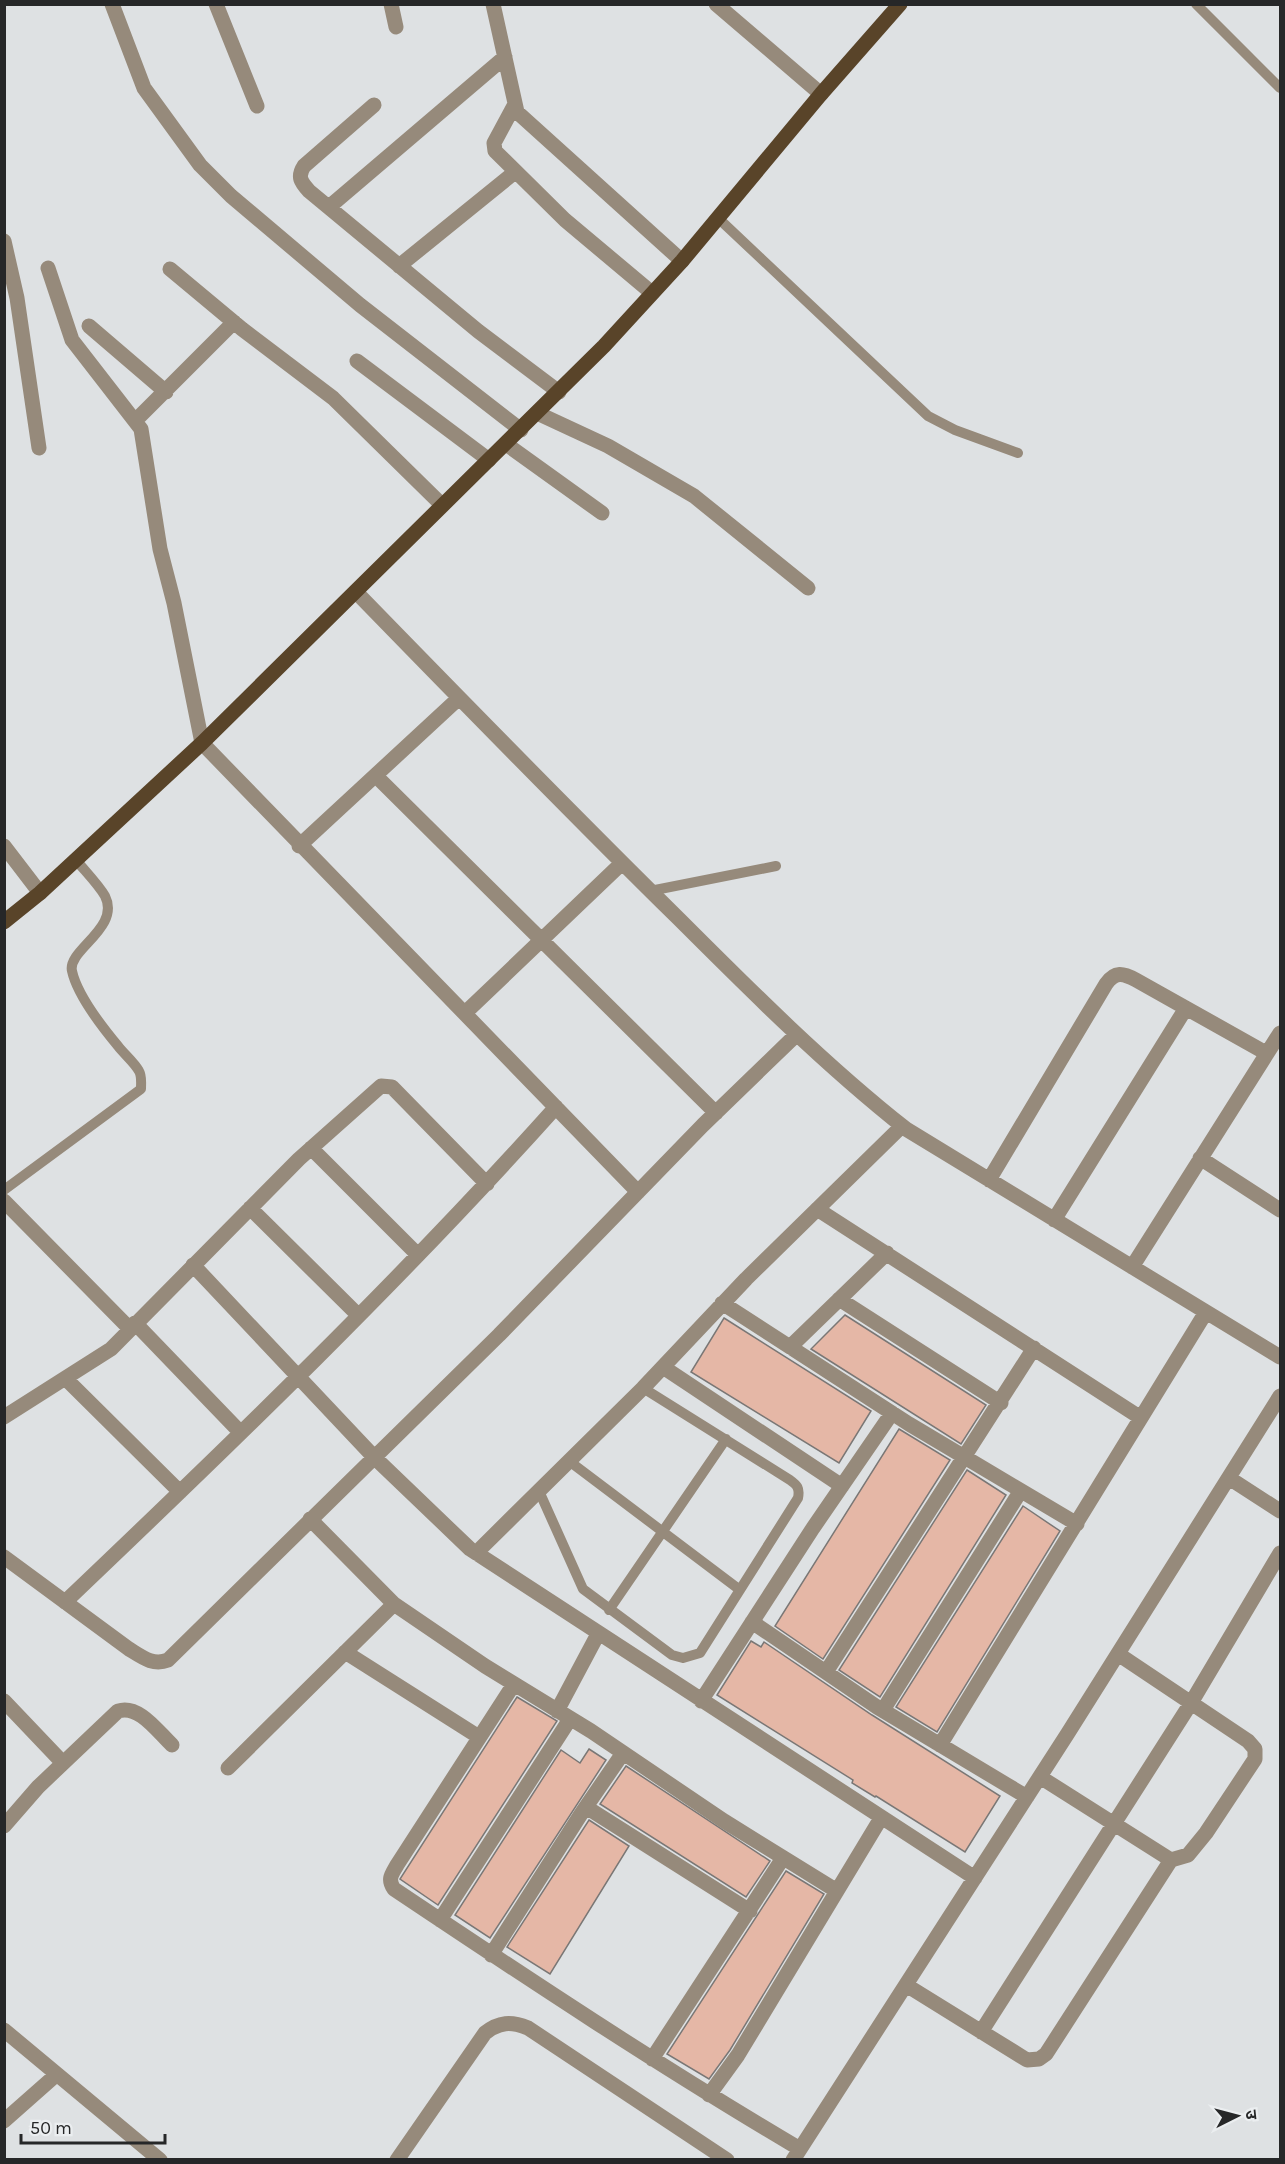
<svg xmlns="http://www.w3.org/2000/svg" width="1285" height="2164" font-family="Karla,'Noto Sans Devanagari',sans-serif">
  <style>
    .building { fill: #e5b7a6; stroke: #7a7775; stroke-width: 1.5 }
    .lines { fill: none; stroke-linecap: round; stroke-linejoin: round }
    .service { stroke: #968a7b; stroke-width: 10 }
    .minor { stroke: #968a7b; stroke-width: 15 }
    .primary { stroke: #594429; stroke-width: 15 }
  </style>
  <rect width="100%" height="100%" fill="#dee1e3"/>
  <path class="building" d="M 845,1315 L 986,1405 L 961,1444 L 811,1349 Z
    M 724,1318 L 871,1411 L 839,1463 L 691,1372 Z
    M 899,1429 L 950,1460 L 823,1659 L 775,1626 Z
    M 967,1470 L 1006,1495 L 880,1697 L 839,1670 Z
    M 1023,1506 L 1060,1531 L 937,1732 L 896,1707 Z
    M 751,1641 L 761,1647 L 764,1642 L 872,1715 L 1000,1796 L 965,1852 L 876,1796 L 875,1797 L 852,1783 L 853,1780 L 717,1695 Z
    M 517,1697 L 557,1721 L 438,1905 L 400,1879 Z
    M 589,1749 L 606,1760 L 490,1938 L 455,1915 L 561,1750 L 580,1763 Z
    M 626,1766 L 770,1861 L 746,1897 L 600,1804 Z
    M 589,1820 L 629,1846 L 550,1974 L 507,1947 Z
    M 786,1871 L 824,1894 L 730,2050 L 709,2079 L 667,2054 Z"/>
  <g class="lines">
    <path class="service" d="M 1196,4 L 1280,88
      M 718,218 L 928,416 L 955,430 L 1018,453
      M 650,891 L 776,866
      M 4,1190 L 141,1089 C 141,1082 142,1076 139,1071 C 134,1062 124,1054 118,1046 C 103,1028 77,994 72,971 C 67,950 121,928 105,896 C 98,884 85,871 76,860
      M 569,1461 L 740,1590
      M 539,1491 L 583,1589 L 672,1655 L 683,1658 L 700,1653 L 798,1498 C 800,1488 797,1485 790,1480 L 643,1388
      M 609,1610 L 726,1439"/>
    <path class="minor" d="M 112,4 L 144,88 L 200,165 L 231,196 L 360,305 L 521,430
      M 216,4 L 257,106
      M 391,4 L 396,27
      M 493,4 L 517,112 L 682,261
      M 716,4 L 821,94
      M 515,104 L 494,143 L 495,151 L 565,220 L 652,293
      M 374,105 L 304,166 C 297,177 301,182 309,191 L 478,331 L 559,392
      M 329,207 L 505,57
      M 4,241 L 17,298 L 39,448
      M 399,266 L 515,172
      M 48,268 L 72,340 L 141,429 L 160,549 L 174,603 L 202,743 L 638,1192
      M 170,269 L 242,329 L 333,398 L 442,505
      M 89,326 L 166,392
      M 357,361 L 489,460
      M 537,413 L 608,446 L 694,496 L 808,588
      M 136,420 L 234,322
      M 506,444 L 602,513
      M 357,593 C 463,702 570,812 679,919 C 752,992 825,1065 906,1129 L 1280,1357
      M 376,776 L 716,1113
      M 4,846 L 40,893
      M 299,846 L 459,698
      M 465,1013 L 622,863
      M 311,1148 L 418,1255
      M 1200,1158 L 1280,1210
      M 989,1180 L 1106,984 C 1115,971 1123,973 1136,980 L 1266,1053
      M 4,1201 L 130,1329
      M 250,1208 L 358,1315
      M 817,1209 L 1141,1418
      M 1054,1220 L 1186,1008
      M 193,1265 L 374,1457 L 470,1549 L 975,1878
      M 1132,1267 L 1280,1033
      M 839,1299 L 1001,1403
      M 722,1303 L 909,1424 L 1077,1524
      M 135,1323 L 240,1432
      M 790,1347 L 887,1253
      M 663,1367 L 842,1486
      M 67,1380 L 180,1492
      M 4,1417 L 111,1349 L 299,1159 L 381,1086 L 392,1087 L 487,1184
      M 1229,1478 L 1280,1511
      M 476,1553 L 643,1388 L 746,1279 L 902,1126
      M 4,1557 L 129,1649 C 142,1657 153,1666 168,1660 L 499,1335 L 703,1125 L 796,1035
      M 65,1602 C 233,1442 401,1280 556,1107
      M 394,1604 L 485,1666 L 591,1731 L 724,1821 L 837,1891
      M 752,1622 L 877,1707 L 1027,1797
      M 345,1652 L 479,1737
      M 826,1672 L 1034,1348
      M 514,1684 L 397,1865 C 392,1874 387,1879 394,1889 C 527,1978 661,2067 800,2149
      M 4,1701 L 63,1763
      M 701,1701 L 813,1528 L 892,1413
      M 883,1710 L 1020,1492
      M 557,1711 L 598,1634
      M 940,1745 L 1206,1312
      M 228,1768 L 394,1604 L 310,1519
      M 1040,1777 L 1171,1860 L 1188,1855 L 1206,1833 L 1255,1759 L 1255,1749 L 1248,1741 L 1118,1654
      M 586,1807 L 750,1911
      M 4,1826 L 38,1787 L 118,1711 C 139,1704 158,1732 172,1745
      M 440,1920 L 570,1719
      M 491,1955 L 581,1814 L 623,1753
      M 906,1985 L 1027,2060 L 1039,2059 L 1046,2054 L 1171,1860
      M 4,2030 L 160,2160
      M 981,2032 L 1191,1703 L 1280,1553
      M 652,2059 L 783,1858
      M 709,2095 L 738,2055 L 881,1818
      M 4,2121 L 56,2075
      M 397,2160 L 485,2033 C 499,2022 511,2021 528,2028 L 727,2160
      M 793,2160 L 1068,1733 L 1280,1396"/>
    <path class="primary" d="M 4,922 L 40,893 L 202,743 L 604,346 L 682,261 L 821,94 L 900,4"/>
  </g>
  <rect width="1285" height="2164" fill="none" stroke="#262728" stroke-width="12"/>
  <g transform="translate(1237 2116) rotate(84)" stroke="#ebeef0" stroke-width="4.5" paint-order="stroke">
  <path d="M0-4.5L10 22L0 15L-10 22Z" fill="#262728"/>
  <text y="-9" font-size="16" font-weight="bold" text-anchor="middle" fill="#262728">उ</text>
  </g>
  <path d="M21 2134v9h144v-9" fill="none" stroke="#262728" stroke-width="3"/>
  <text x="30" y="2134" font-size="18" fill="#262728" stroke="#ebeef0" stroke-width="4.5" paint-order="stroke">50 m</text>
</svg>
